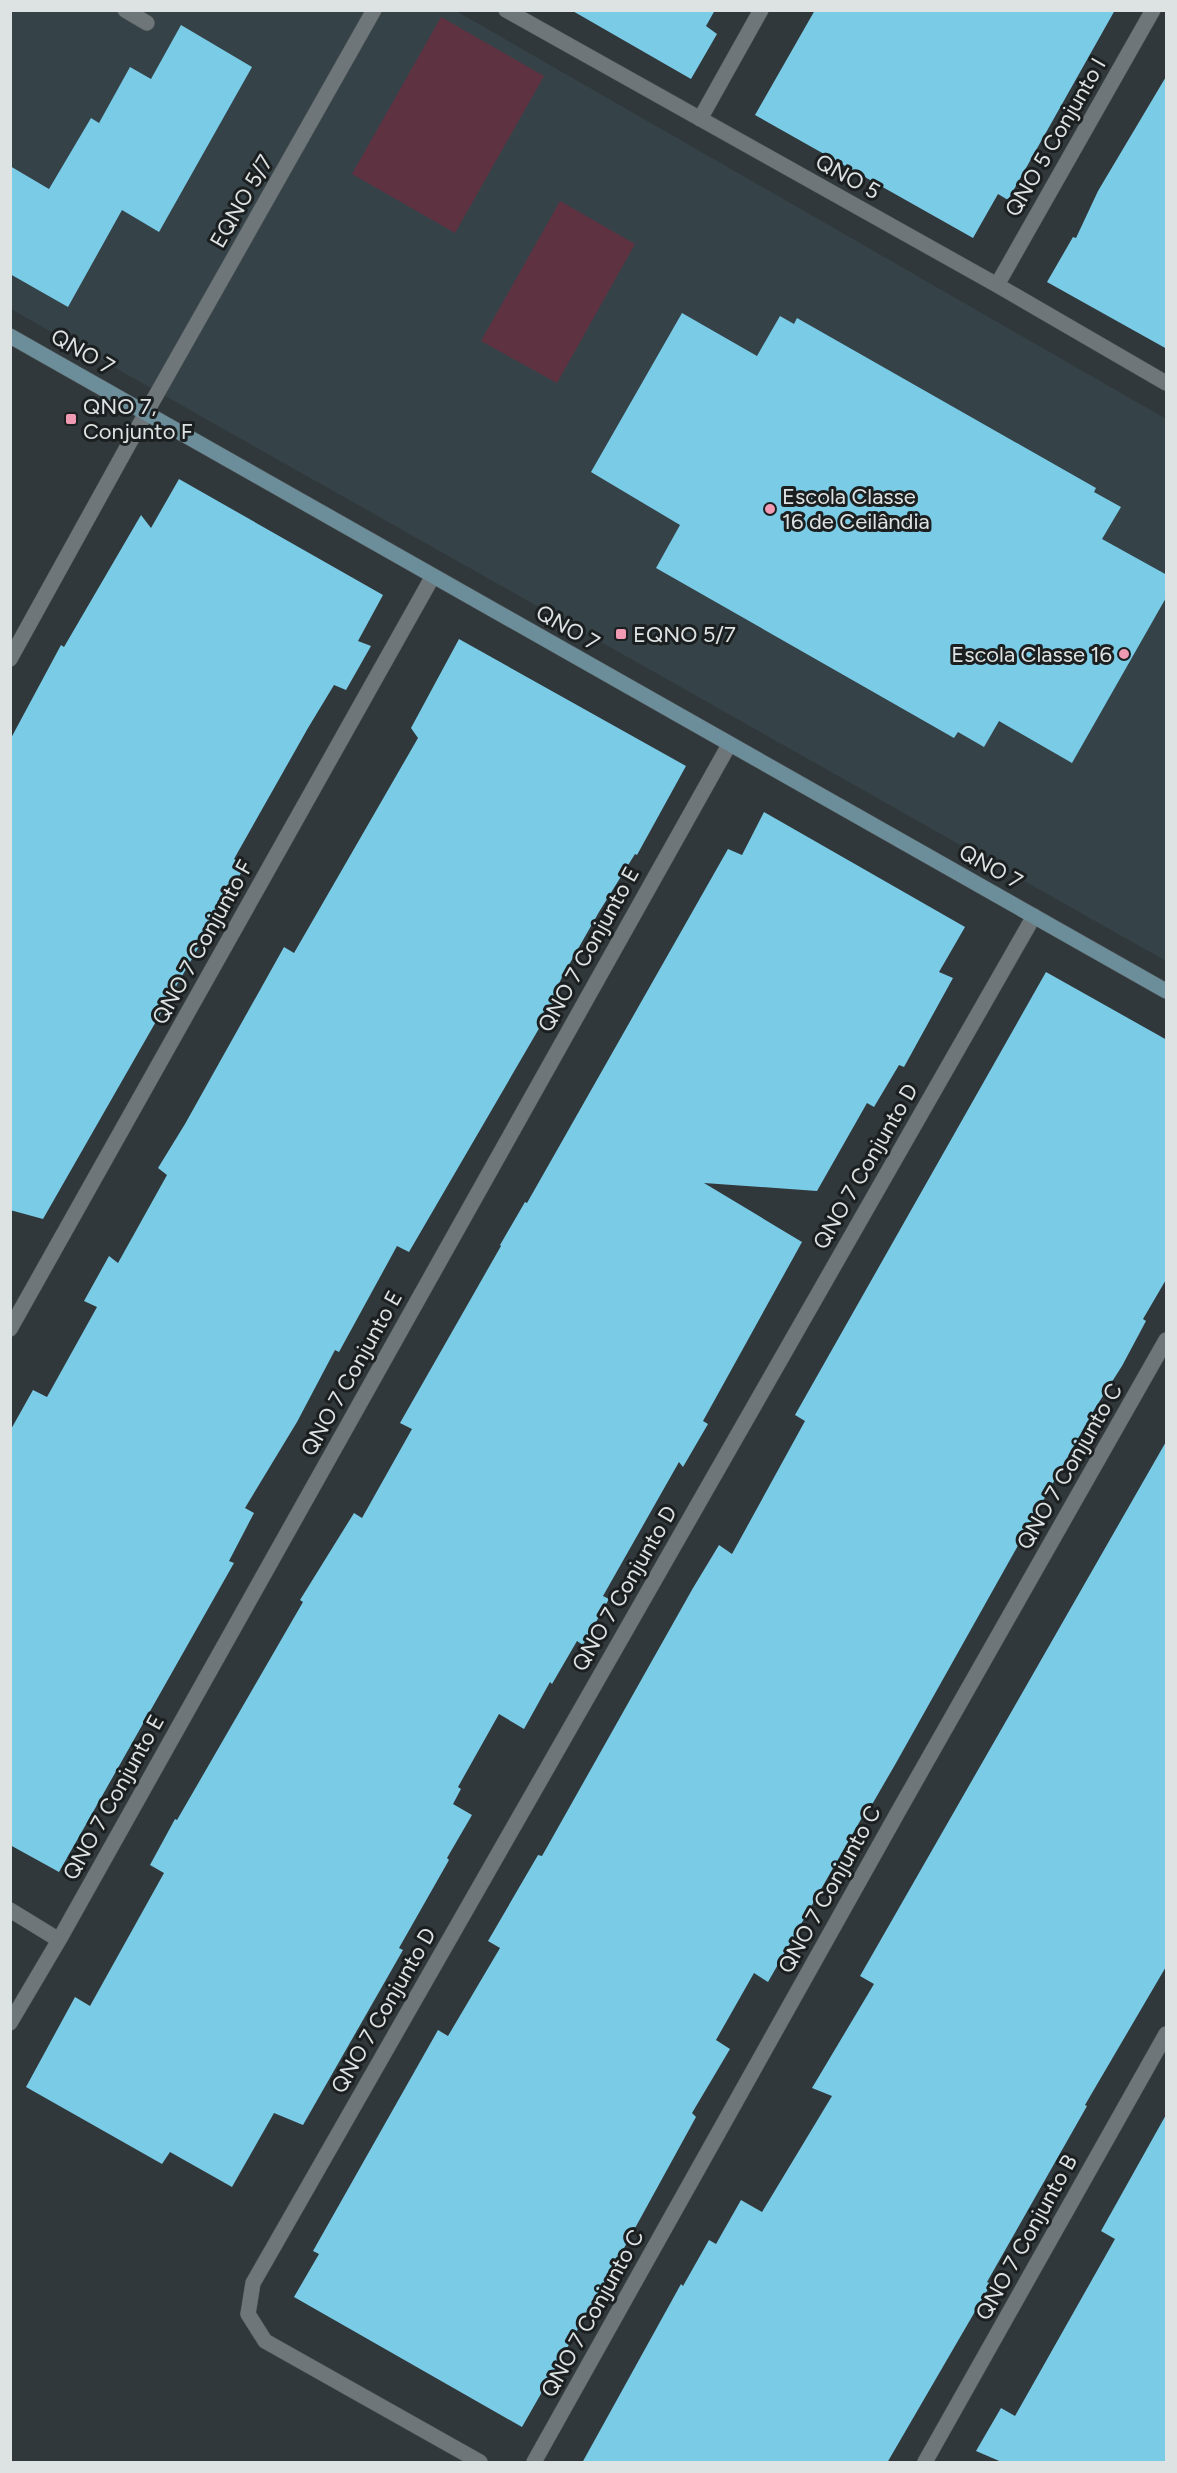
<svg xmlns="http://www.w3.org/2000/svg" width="1177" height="2473" font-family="Figtree,sans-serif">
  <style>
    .built { fill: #354349 }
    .green { fill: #5f3241 }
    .building { fill: #7acbe6 }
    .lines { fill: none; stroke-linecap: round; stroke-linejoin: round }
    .street-casing { stroke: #505658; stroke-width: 16 }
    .secondary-casing { stroke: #505658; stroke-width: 16 }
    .street { stroke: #6e7679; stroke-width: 15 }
    .secondary { stroke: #6b8e9a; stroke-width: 15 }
    .poi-dot { fill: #f09ab4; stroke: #1c1f20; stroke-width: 2 }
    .labels { text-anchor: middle; stroke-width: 6; stroke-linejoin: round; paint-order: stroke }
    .street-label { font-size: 22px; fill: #dde2e3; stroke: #1c1f20 }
    .poi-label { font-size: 22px; fill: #dde2e3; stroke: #1c1f20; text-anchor: start }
  </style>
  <rect width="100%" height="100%" fill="#31383b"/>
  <path class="built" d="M 11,11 L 456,11 L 1166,419 L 1166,961 L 11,309 Z"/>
  <path class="green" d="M 441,17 L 544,76 L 455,233 L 352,174 Z
    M 560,201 L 635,244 L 557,383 L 481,341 Z"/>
  <path class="building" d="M 571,10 L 715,10 L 706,26 L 717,34 L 691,79 Z
    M 815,10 L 1115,10 L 1008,200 L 998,194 L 973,238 L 755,115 Z
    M 181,25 L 252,67 L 159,232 L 122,210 L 68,307 L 10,274 L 10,166 L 49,189 L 91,118 L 99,123 L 130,67 L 151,79 Z
    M 1167,75 L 1167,349 L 1047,282 L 1073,237 L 1076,238 L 1098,191 Z
    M 682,313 L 757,356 L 780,316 L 794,324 L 797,318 L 1096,488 L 1094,492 L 1121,507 L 1102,539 L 1167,575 L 1167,596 L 1072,763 L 999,721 L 984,747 L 958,732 L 954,738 L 656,568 L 680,525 L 591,472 Z
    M 179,479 L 383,595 L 358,641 L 371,646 L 346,690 L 334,685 L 308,728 L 234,859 L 245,866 L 43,1219 L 10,1210 L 10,740 L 61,645 L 64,647 L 141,515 L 151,528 Z
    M 459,639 L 686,766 L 637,855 L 635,854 L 599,912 L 562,977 L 558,986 L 562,989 L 409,1252 L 397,1246 L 339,1352 L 335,1350 L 297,1422 L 245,1508 L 254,1513 L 229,1561 L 234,1563 L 59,1872 L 10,1845 L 10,1431 L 33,1390 L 47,1397 L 97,1307 L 84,1301 L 109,1256 L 118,1263 L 167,1175 L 158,1168 L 185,1124 L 284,947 L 294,953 L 418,738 L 411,728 Z
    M 764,812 L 965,927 L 939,972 L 953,978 L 904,1067 L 899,1065 L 874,1107 L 867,1103 L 817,1191 L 704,1183 L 802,1242 L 703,1421 L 708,1424 L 683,1467 L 679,1462 L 603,1596 L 609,1599 L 583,1645 L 577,1641 L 552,1684 L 550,1682 L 524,1729 L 499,1714 L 458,1787 L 461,1789 L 453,1804 L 472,1815 L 447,1858 L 449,1860 L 399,1948 L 403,1950 L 303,2125 L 274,2113 L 232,2187 L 170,2152 L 162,2164 L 26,2087 L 75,1997 L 90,2006 L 164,1873 L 150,1865 L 175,1819 L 177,1820 L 303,1602 L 300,1600 L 354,1513 L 362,1518 L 412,1429 L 400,1423 L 501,1246 L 500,1245 L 525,1202 L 527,1203 L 728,849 L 742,855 Z
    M 1046,972 L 1167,1040 L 1167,1278 L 1143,1319 L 1146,1321 L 1122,1366 L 1094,1410 L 896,1763 L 870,1808 L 868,1807 L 768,1982 L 754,1973 L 716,2040 L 730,2049 L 692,2113 L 696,2117 L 623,2250 L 522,2427 L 294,2297 L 319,2254 L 313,2251 L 438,2030 L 448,2036 L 500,1948 L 488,1941 L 538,1855 L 542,1856 L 693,1588 L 719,1545 L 732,1554 L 805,1421 L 795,1415 Z
    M 1167,1440 L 1167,1965 L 1085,2105 L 1087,2106 L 987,2282 L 991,2284 L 887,2463 L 582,2463 L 681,2284 L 683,2286 L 709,2240 L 716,2244 L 741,2200 L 762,2212 L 832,2096 L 812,2088 L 874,1984 L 860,1976 Z
    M 1167,2113 L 1167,2463 L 1004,2463 L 976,2451 L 1001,2408 L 1015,2416 L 1115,2239 L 1101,2231 Z"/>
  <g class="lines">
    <defs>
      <path id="street" d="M 125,10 L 147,23
        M 506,10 L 997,285 L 1166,383
        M 700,119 L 761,10
        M 997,285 L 1153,10
        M 10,659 L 146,413 L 374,10
        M 10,1329 L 433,576
        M 10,1910 L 59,1940
        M 10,2023 L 59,1940 L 729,745
        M 480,2462 L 265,2341 L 248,2314 L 253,2283 L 1034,916
        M 534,2462 L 898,1812 L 1166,1340
        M 925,2462 L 1166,2034"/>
      <path id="secondary" d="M 10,336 L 1166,991"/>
    </defs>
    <use href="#street" class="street-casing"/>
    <use href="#secondary" class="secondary-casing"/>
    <use href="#street" class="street"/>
    <use href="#secondary" class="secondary"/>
  </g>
  <g class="poi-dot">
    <rect x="65" y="413" width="12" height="12" rx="3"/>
    <circle cx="770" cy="509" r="6"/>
    <rect x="615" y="628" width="12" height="12" rx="3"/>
    <circle cx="1124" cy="654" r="6"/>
  </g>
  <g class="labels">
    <g class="street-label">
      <text transform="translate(1055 137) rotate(-60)" y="8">QNO 5 Conjunto I</text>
      <text transform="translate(848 176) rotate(29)" y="8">QNO 5</text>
      <text transform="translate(241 201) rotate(-60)" y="8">EQNO 5/7</text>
      <text transform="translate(83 351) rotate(30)" y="8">QNO 7</text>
      <text transform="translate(568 627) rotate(30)" y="8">QNO 7</text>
      <text transform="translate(991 866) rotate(29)" y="8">QNO 7</text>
      <text transform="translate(202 942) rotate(-61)" y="8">QNO 7 Conjunto F</text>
      <text transform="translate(588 949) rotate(-61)" y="8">QNO 7 Conjunto E</text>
      <text transform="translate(865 1166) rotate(-60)" y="8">QNO 7 Conjunto D</text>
      <text transform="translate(351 1373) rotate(-61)" y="8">QNO 7 Conjunto E</text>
      <text transform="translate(1069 1466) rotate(-60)" y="8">QNO 7 Conjunto C</text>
      <text transform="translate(624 1588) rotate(-60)" y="8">QNO 7 Conjunto D</text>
      <text transform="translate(113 1797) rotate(-61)" y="8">QNO 7 Conjunto E</text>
      <text transform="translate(829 1889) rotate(-61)" y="8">QNO 7 Conjunto C</text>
      <text transform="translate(383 2010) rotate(-60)" y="8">QNO 7 Conjunto D</text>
      <text transform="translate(1026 2237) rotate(-61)" y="8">QNO 7 Conjunto B</text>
      <text transform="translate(592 2313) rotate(-61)" y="8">QNO 7 Conjunto C</text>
    </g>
    <g class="poi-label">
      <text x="83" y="414">QNO 7,<tspan x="83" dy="25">Conjunto F</tspan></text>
      <text x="782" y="504">Escola Classe<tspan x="782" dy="25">16 de Ceilândia</tspan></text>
      <text x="633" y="642">EQNO 5/7</text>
      <text x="1112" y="662" text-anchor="end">Escola Classe 16</text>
    </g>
  </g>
  <rect width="1177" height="2473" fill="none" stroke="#dde2e3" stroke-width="24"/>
</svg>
